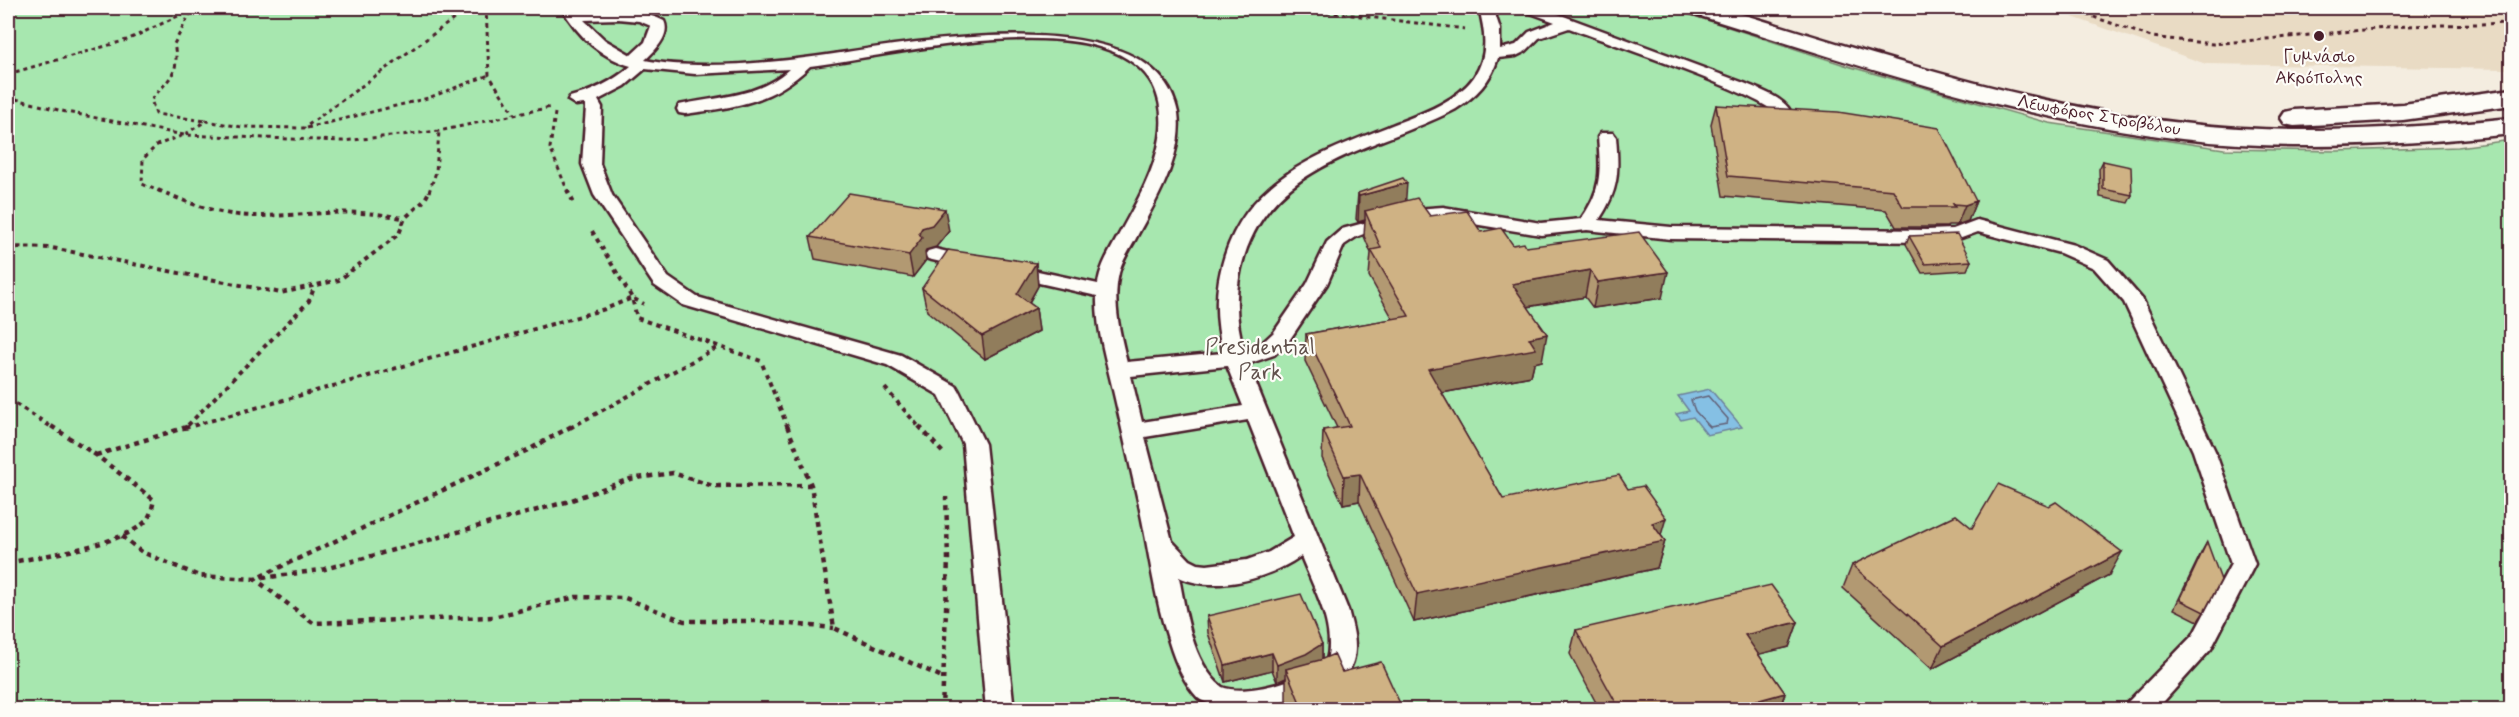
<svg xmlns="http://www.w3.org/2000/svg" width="2519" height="717" font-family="Mynerve,sans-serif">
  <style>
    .built { fill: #e9dbc4 }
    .green { fill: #a7e7af; stroke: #78836d; stroke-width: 1.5 }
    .water { fill: #85c0e4; stroke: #6d809a; stroke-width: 1.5 }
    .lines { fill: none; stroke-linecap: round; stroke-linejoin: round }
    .shore { stroke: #625f75; stroke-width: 1.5 }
    .lane-casing { stroke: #4a1f2b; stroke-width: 5 }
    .primary-casing { stroke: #4a1f2b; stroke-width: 5 }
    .path-far2 { stroke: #4a1f2b; stroke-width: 3; stroke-dasharray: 4 4; stroke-linecap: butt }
    .path-far1 { stroke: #4a1f2b; stroke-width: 4; stroke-dasharray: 4.5 4.5; stroke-linecap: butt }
    .path { stroke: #4a1f2b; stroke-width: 4.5; stroke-dasharray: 5 5; stroke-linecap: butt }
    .lane { fill: #fdfcf7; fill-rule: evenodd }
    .primary { fill: #fdfcf7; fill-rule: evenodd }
    .wall { fill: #b29972; stroke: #4a1f2b; stroke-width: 1.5 }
    .shaded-wall { fill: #917d5c; stroke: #4a1f2b; stroke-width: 1.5 }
    .building { fill: #cfb284; stroke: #4a1f2b; stroke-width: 1.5 }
    .poi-dot { fill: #4a1f2b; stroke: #fdfcf7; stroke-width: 2 }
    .labels { text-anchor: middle; stroke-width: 4.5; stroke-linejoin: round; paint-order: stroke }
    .far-poi-label { font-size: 18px; fill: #4a1f2b; stroke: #fdfcf7 }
    .far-street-label { font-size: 18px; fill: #4a1f2b; stroke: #fdfcf7 }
    .park-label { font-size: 22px; fill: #61514c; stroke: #fdfcf7 }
  </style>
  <rect width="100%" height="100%" fill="#f4ede0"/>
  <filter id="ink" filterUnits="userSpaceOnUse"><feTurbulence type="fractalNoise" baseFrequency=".0167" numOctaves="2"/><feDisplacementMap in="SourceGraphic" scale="12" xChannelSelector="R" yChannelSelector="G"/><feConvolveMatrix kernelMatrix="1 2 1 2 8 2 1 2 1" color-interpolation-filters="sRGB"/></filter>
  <g filter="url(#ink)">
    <path class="built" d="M 2047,8 L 2511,8 L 2511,65 L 2506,69 L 2206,64 Z"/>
    <path class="green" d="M 8,8 L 1670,8 L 1851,67 L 2049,123 L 2224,149 L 2337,151 L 2458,147 L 2511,140 L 2511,709 L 8,709 Z"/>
    <path class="water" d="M 1710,389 L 1742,427 L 1707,435 L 1693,417 L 1681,420 L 1676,414 L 1689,411 L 1678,396 Z"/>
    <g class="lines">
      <path class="shore" d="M 1708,396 L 1728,419 L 1727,424 L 1710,427 L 1695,411 L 1691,400 Z"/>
      <defs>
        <path id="lane" d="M 562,8 L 576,8 L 578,11 C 608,11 637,7 664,21 C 671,35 655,51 645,60 C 697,71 781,62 834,54 C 925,40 1157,0 1178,113 C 1184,157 1154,204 1135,240 C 1129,251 1122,261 1119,273 C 1112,302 1120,334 1127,362 L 1223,353 C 1215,319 1214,289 1225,255 C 1250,178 1319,154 1387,127 C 1417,115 1454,104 1474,77 C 1489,55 1485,31 1479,8 L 1493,8 L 1500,29 L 1500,49 L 1516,45 L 1529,32 L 1555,22 L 1525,11 L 1523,8 L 1542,8 L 1744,83 C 1760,90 1790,99 1793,118 L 1791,122 L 1779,122 C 1777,119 1777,116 1775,113 C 1761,94 1601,40 1569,28 L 1539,38 L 1526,51 L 1516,56 L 1498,58 C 1491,81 1476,96 1456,109 C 1378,150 1274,160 1244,257 C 1234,290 1235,319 1244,351 L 1260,345 L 1274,332 L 1307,284 L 1327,242 L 1342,229 L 1415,209 L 1443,207 L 1541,223 L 1581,219 C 1602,190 1601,171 1598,137 L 1601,133 L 1613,133 L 1616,137 C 1619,172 1619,190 1599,220 L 1671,227 L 1928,230 L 1953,229 L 1977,220 L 2074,245 L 2108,260 L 2143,300 L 2215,451 L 2255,564 L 2211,649 L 2156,710 L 2125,710 L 2128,702 L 2193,635 L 2231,564 L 2193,451 L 2124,302 L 2094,268 L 2060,253 L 1978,232 L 1956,240 L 1928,242 L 1671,239 L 1587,230 L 1541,235 L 1443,219 L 1415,221 L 1371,231 L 1356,237 L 1344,245 L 1327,284 L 1288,342 L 1274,355 L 1248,364 L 1348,610 C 1354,632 1361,655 1346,675 C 1327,701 1221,717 1198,698 C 1184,683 1175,662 1169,642 C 1154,597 1149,550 1139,505 C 1130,466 1122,428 1113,390 C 1106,359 1096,328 1097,296 L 1003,275 L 1000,271 L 1003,267 L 1010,265 L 1098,284 C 1100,267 1109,253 1117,238 C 1134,207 1154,174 1160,138 C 1163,120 1161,101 1153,85 C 1107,0 893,56 810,66 C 772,103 735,107 685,114 L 679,113 L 677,109 L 679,105 C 719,96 757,98 789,69 L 695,74 L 645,69 L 625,86 L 598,100 L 602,107 L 600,164 L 612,195 L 668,277 L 697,297 L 901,355 L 956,386 L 959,391 L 985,444 L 1014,710 L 986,710 L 963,444 L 939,395 L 887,365 L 683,305 L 654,285 L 594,195 L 582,164 L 586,107 L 584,104 L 576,105 L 568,100 L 570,97 C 594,91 612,82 631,66 C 600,57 577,35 562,8 ZM 618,19 L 639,21 L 651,26 L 645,42 L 631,55 L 605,40 L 584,20 ZM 1227,366 L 1243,406 L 1142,422 L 1131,376 ZM 1248,420 L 1294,537 L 1269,552 L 1247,560 L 1207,565 L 1198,564 L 1190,560 L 1172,541 L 1145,437 ZM 1301,556 C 1313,587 1336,626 1327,660 C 1309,678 1247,697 1222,687 C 1192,663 1186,613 1179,577 C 1215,594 1270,578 1301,556 Z
          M 935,249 L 978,259 L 981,263 L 978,267 L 971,269 L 928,259 L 925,255 L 928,251 Z"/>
        <path id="primary" d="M 1687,8 L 1722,8 C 1873,54 2024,105 2182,123 C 2291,136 2402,129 2512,118 L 2512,134 C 2402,145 2291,152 2182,139 C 2013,119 1852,63 1691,13 Z
          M 2512,89 L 2512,105 L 2403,120 L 2294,126 L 2285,124 L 2281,118 L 2285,112 L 2294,110 L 2403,104 Z"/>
      </defs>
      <use href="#lane" class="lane-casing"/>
      <use href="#primary" class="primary-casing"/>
      <path class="path-far2" d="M 486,8 L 489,75 L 514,114
        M 1295,8 L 1465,29
        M 2071,9 L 2151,37 L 2213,44 L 2407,26 L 2512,23
        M 191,12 L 174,44 C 181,74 169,78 151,100 L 156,114 L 205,121
        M 8,74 L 127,40 L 195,8
        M 8,97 L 66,112 L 184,135 L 343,141 L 439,131 L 551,107
        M 555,113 L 550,148 L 568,192
        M 307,128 L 428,98 L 489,75
        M 161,192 L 142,184 L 143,159 L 157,145 L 184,135 L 206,121 L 242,127 L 304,128 L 469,8
        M 429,192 L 436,172 L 439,131"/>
      <path class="path-far1" d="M 158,190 C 189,203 220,216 255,216 C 308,216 348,207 402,218
        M 567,190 L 575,205
        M 592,231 L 632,298 L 637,318 L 761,361 L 788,428
        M 8,247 L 52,248 L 281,293 L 339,280 L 399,234 L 405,218 L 424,201 L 430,190
        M 885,388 L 920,428
        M 8,399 L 53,428
        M 188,425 L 309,301 L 314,288
        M 185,428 L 605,309 L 632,298 L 644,304
        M 570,428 L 720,346"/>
      <path class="path" d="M 787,426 L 811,485 L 834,628 L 942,677
        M 919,426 L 944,454
        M 96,455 L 190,426
        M 811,485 L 713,486 L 673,473 L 630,479 L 566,502 L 321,570 L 255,579 L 313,623 L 493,617 L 576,597 L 625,598 L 684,621 L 756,621 L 834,628
        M 122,536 L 142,552 L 199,576 L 255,579 L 532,448 L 572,426
        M 8,563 C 40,556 124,545 146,521 C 151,515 152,508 154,500 L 96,455 L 51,426
        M 942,710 L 948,559 L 946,497"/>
      <use href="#lane" class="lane"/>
      <use href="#primary" class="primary"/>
    </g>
    <path class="wall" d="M 1716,105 L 1976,201 L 1968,221 L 1957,225 L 1948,225 L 1947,227 L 1896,227 L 1886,210 L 1723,196 L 1711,124 Z
      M 2103,161 L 2132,195 L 2128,203 L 2100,197 L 2099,169 Z
      M 1358,193 L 1406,200 L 1430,216 L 1481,232 L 1513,245 L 1526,247 L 1662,298 L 1593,308 L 1585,297 L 1528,307 L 1542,361 L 1534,363 L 1531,376 L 1442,393 L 1503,499 L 1628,489 L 1665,541 L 1657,568 L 1414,622 L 1359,501 L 1343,504 L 1322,458 L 1323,430 L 1337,428 L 1305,361 L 1306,334 L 1393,319 L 1369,276 L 1371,253 L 1364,236 L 1365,220 L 1358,222 L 1356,219 Z
      M 949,231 L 936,247 L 926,250 L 925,252 L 926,260 L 913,277 L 815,259 L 810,237 Z
      M 1909,236 L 1971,261 L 1967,270 L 1922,273 L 1906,244 Z
      M 1036,263 L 1038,286 L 1029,303 L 1036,308 L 1039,331 L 985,359 L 927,311 L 922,288 Z
      M 1972,528 L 2109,575 L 1932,669 L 1843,588 L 1852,565 Z
      M 2207,542 L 2204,612 L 2198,621 L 2174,609 L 2202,551 Z
      M 1207,616 L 1322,644 L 1322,660 L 1403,710 L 1288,710 L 1286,703 L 1286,678 L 1277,682 L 1272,670 L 1225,682 L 1208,633 Z
      M 1798,622 L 1789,647 L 1758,654 L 1785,693 L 1779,710 L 1600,710 L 1570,654 L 1576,630 Z"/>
    <path class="shaded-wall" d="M 1407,183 L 1405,209 L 1365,211 L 1365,220 L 1358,222 L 1359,196 Z
      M 1976,201 L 1968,221 L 1957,225 L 1965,205 Z
      M 945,209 L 949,231 L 936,247 L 926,250 L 925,252 L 926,260 L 913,277 L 909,255 L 919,233 L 922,228 Z
      M 1036,263 L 1038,286 L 1021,316 L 1036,308 L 1039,331 L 985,359 L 982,336 Z
      M 1590,270 L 1585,297 L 1508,310 L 1512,284 Z
      M 1668,272 L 1662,298 L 1593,308 L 1598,282 Z
      M 1547,334 L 1542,361 L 1534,363 L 1531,376 L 1426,396 L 1428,369 L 1529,338 Z
      M 1360,474 L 1359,501 L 1343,504 L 1344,476 Z
      M 1666,518 L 1659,542 L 1665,541 L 1657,568 L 1414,622 L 1417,594 L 1652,523 Z
      M 2122,552 L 2109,575 L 1932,669 L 1943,646 Z
      M 1798,622 L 1789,647 L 1736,660 L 1745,635 Z
      M 1322,644 L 1322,661 L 1286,669 L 1286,678 L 1277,682 L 1277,665 Z
      M 1272,653 L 1272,670 L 1225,682 L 1225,665 Z
      M 1785,693 L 1779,710 L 1723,710 Z"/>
    <path class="building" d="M 1716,105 L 1838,112 L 1939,128 L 1976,201 L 1965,205 L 1953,204 L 1955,207 L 1903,207 L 1893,190 L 1728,176 Z
      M 2103,161 L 2131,167 L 2132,195 L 2103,189 Z
      M 1403,178 L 1407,183 L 1359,196 L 1358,193 Z
      M 849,193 L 945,209 L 932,225 L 922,228 L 919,233 L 922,238 L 909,255 L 810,237 Z
      M 1417,198 L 1430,216 L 1467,211 L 1481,232 L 1501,228 L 1513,245 L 1524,243 L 1526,247 L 1639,232 L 1668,272 L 1598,282 L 1590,270 L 1512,284 L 1547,334 L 1529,338 L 1536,349 L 1428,369 L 1503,499 L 1619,475 L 1628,489 L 1643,486 L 1666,518 L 1652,523 L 1665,541 L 1417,594 L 1360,474 L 1344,476 L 1323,430 L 1350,426 L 1306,334 L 1409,316 L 1371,250 L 1381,248 L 1365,211 Z
      M 1957,234 L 1971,261 L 1925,264 L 1909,236 Z
      M 948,250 L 1036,263 L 1017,294 L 1036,308 L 982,336 L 922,288 Z
      M 1998,484 L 2049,506 L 2056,502 L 2122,552 L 1943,646 L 1852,565 L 1956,515 L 1972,528 Z
      M 2207,542 L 2221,580 L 2204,612 L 2180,600 Z
      M 1771,585 L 1798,622 L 1745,635 L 1785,693 L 1723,710 L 1620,710 L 1576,630 Z
      M 1301,594 L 1322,644 L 1306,654 L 1277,665 L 1272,653 L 1225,665 L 1207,616 Z
      M 1334,654 L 1342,672 L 1381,662 L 1403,710 L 1303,710 L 1286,669 L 1320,660 Z"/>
  </g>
  <circle class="poi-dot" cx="2319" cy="36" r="6"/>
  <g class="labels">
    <g class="far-poi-label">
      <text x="2319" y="62">Γυμνάσιο<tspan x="2319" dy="21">Ακρόπολης</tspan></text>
    </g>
    <g class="far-street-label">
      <text transform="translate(2099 115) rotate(10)" y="6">Λεωφόρος Στροβόλου</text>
    </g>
    <g class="park-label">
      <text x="1260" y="354">Presidential<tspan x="1260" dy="25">Park</tspan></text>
    </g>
  </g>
  <rect width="2519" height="717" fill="none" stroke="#fdfcf7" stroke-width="30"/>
  <rect x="15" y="15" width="2489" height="687" fill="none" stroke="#4a1f2b" stroke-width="2" filter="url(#ink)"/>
</svg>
